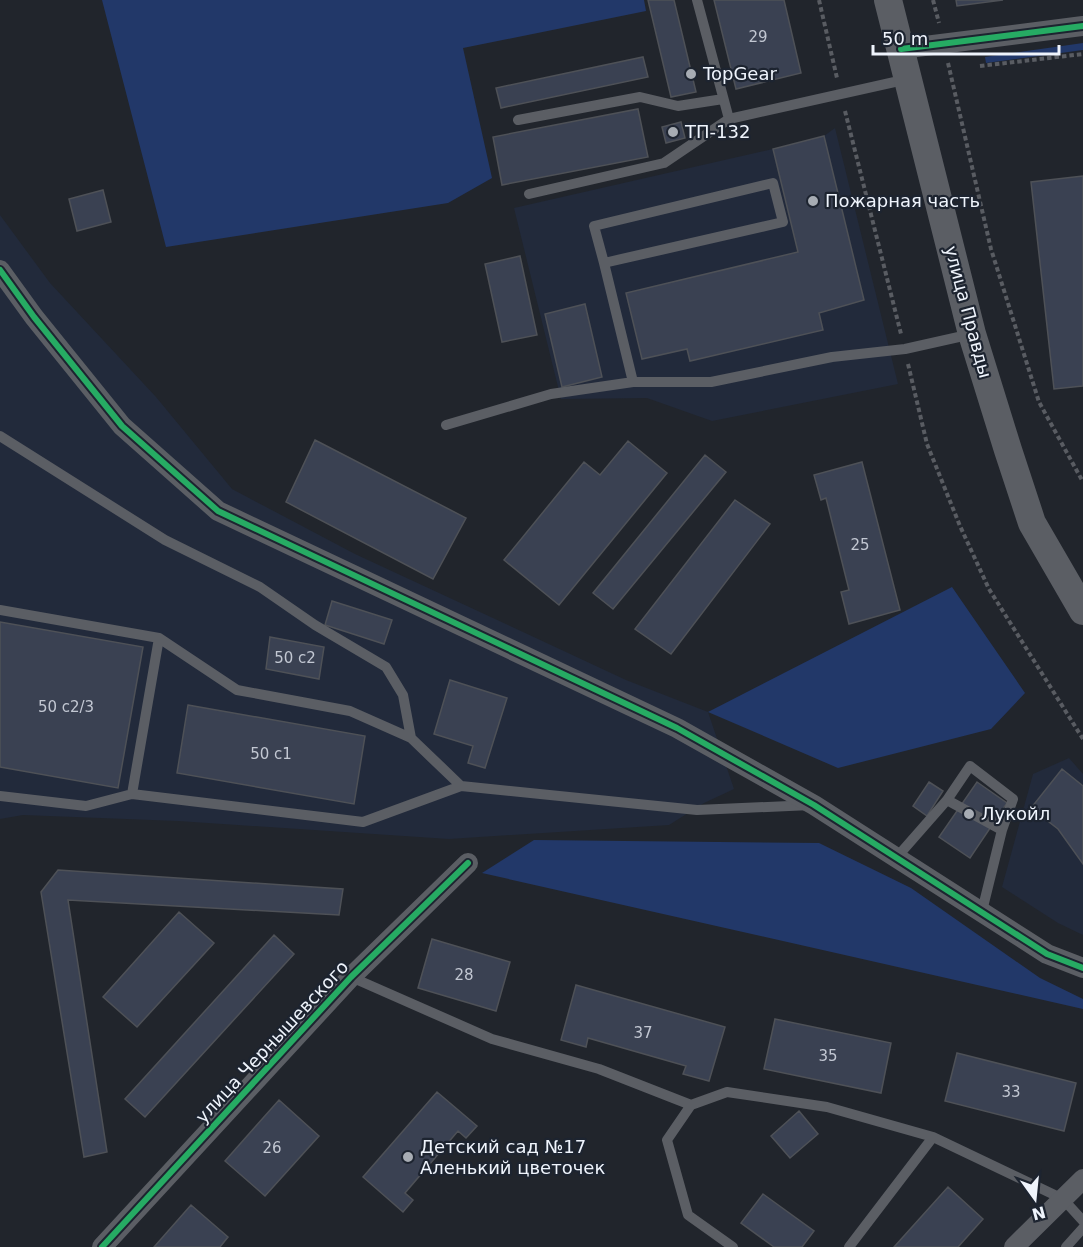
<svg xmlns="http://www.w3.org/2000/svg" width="1083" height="1247" font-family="'DejaVu Sans',sans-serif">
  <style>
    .built { fill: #222a3b }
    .green { fill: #223869 }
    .building { fill: #3a4152; stroke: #4e5157; stroke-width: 1.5 }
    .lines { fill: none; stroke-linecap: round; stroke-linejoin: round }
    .path { stroke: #595c62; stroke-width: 4; stroke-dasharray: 4.5 3; stroke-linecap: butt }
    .lane { stroke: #5b5e64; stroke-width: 10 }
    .street { stroke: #5b5e64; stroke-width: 20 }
    .secondary { stroke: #5b5e64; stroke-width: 28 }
    .cycleway-casing { stroke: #1d2430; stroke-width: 10 }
    .cycleway { stroke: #26ab63; stroke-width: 6 }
    .poi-dot { fill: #a7acb3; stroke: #1d2430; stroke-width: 2 }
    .labels { text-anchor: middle; stroke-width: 4.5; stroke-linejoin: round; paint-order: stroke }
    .number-label { font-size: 15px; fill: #c2c7d2 }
    .poi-label { font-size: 18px; fill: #eff4fc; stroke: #1d2430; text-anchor: start }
    .street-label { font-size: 18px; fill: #eff4fc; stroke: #1d2430 }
  </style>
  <rect width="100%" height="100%" fill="#21252c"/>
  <path class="built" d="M 835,128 L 898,384 L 712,421 L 647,398 L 561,399 L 514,208 L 773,149 L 824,136 Z
    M 0,215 L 50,283 L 156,397 L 232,489 L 355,554 L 508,625 L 626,680 L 708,712 L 734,789 L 704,803 L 669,825 L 449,839 L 178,821 L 23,815 L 0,819 Z
    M 1069,758 L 1083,774 L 1083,935 L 1058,923 L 1002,887 L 1033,774 Z"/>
  <path class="green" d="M 102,0 L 644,0 L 646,11 L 463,48 L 492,178 L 448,203 L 166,247 Z
    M 1083,43 L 1083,50 L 986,63 L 985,57 Z
    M 952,587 L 1025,693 L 991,729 L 838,768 L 708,712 Z
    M 534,840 L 819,843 L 911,888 L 1040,978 L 1083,999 L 1083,1009 L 482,873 Z"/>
  <path class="building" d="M 648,0 L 674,0 L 696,92 L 671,97 Z
    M 714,0 L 784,0 L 801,73 L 736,89 Z
    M 956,0 L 1003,0 L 957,6 Z
    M 643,57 L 648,77 L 501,108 L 496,88 Z
    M 638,109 L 648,157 L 502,185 L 493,137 Z
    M 681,122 L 685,138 L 666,143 L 662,127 Z
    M 824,136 L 864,300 L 819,313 L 823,330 L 690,361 L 687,349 L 642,359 L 626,293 L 798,252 L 773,149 Z
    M 1083,176 L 1083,386 L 1054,389 L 1031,182 Z
    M 103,190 L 111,222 L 77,231 L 69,199 Z
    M 520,256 L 537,335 L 502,342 L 485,264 Z
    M 585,304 L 602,377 L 562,387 L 545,314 Z
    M 315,440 L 466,518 L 433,579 L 286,502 Z
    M 628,441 L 667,473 L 559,605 L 504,560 L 584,462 L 600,475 Z
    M 705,455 L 726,472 L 613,609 L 593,593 Z
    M 862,462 L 900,610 L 849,624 L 841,592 L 849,590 L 826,498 L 821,500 L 814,475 Z
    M 735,500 L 770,524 L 671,654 L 635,629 Z
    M 332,601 L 392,620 L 384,644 L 325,625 Z
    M 0,622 L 143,647 L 118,788 L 0,767 Z
    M 270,637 L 324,647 L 319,679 L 266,669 Z
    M 450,680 L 507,698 L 485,768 L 468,763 L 473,746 L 434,734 Z
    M 188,705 L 365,736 L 354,804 L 177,773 Z
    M 1062,769 L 1083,786 L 1083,864 L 1058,829 L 1031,808 Z
    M 929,782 L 943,791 L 927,816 L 913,806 Z
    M 977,782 L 1007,803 L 970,858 L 939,837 Z
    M 58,870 L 343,889 L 339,915 L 68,900 L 107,1152 L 84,1157 L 41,892 Z
    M 179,912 L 214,943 L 137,1027 L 103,997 Z
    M 274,935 L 294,954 L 145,1117 L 125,1099 Z
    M 432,939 L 510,962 L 496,1011 L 418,988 Z
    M 576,985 L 725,1027 L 709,1081 L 683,1074 L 686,1066 L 588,1038 L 586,1047 L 561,1040 Z
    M 775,1019 L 891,1043 L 881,1093 L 764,1069 Z
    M 957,1053 L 1076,1083 L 1064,1131 L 945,1101 Z
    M 437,1092 L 477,1126 L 466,1138 L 458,1131 L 405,1193 L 413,1200 L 403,1212 L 363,1177 Z
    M 279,1100 L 319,1136 L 265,1196 L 225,1161 Z
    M 799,1111 L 818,1134 L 790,1158 L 771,1136 Z
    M 948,1187 L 983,1219 L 958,1247 L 894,1247 Z
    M 763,1194 L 814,1231 L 802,1247 L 774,1247 L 741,1223 Z
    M 191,1205 L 228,1237 L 220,1247 L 154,1247 Z"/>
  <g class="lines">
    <path class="path" d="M 819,0 L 837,78
      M 933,0 L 939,23
      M 948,63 L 991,249 L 1039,402 L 1083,482
      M 980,66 L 1083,54
      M 845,111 L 901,334
      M 908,364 L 927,444 L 960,526 L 989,589 L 1083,739"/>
    <path class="lane" d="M 697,0 L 729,119 L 908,79
      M 518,120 L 640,97 L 678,106 L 723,99
      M 529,194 L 664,163 L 729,119
      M 604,263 L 594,226 L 773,183 L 783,222 L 604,263 L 633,382
      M 446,425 L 551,394 L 633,382 L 711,382 L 832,357 L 905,349 L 972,334
      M 0,436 L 165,540 L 260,587 L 315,625 L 386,667 L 403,695 L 411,738
      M 0,610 L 159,638 L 237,690 L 350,711 L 411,738 L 461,786
      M 132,794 L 159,638
      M 0,796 L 86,806 L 132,794 L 363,822 L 461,786 L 697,810 L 811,805
      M 947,800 L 1002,830
      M 897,857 L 947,800 L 970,766 L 1013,799 L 1002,830 L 982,911
      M 351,977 L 492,1039 L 599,1069 L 691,1105 L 727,1092 L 827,1107 L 933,1137 L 1063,1199 L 1083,1221
      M 691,1105 L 667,1140 L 688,1215 L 733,1247
      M 849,1247 L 933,1137
      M 1066,1247 L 1083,1228"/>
    <path class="street" d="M 901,49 L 1083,26
      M 0,270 L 34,317 L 122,426 L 218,511 L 677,728 L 814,805 L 1047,954 L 1083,968
      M 102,1247 L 351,977 L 468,863
      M 1014,1247 L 1083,1179"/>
    <path class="secondary" d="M 888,0 L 972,334 L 1008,450 L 1032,523 L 1083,611"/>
    <defs>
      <path id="cycleway" d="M 901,49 L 1083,26
        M 0,270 L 34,317 L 122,426 L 218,511 L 677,728 L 814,805 L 1047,954 L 1083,968
        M 102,1247 L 351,977 L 468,863"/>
    </defs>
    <use href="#cycleway" class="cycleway-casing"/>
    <use href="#cycleway" class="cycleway"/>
  </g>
  <g class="poi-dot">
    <circle cx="691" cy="74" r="6"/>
    <circle cx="673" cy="132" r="6"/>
    <circle cx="813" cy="201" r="6"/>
    <circle cx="969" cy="814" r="6"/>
    <circle cx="408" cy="1157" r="6"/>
  </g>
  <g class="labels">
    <g class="number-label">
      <text x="758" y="42">29</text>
      <text x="860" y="550">25</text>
      <text x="295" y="663">50 с2</text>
      <text x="66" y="712">50 с2/3</text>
      <text x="271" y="759">50 с1</text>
      <text x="464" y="980">28</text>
      <text x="643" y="1038">37</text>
      <text x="828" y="1061">35</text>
      <text x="1011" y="1097">33</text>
      <text x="272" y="1153">26</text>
    </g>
    <g class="poi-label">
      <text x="703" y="80">TopGear</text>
      <text x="685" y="138">ТП-132</text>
      <text x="825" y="207">Пожарная часть</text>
      <text x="981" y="820">Лукойл</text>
      <text x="420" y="1153">Детский сад №17<tspan x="420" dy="21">Аленький цветочек</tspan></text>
    </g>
    <g class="street-label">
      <text transform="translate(968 312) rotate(75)" y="6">улица Правды</text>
      <text transform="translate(272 1042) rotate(-47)" y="6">улица Чернышевского</text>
    </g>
  </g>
  <g transform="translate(1035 1199) rotate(165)" stroke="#1d2430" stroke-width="4.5" paint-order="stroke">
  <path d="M0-4.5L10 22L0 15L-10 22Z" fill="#eff4fc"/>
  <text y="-9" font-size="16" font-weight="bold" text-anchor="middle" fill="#eff4fc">N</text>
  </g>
  <path d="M873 45v9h186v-9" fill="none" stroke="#eff4fc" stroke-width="3"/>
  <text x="882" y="45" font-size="18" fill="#eff4fc" stroke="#1d2430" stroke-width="4.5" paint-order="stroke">50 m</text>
</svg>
